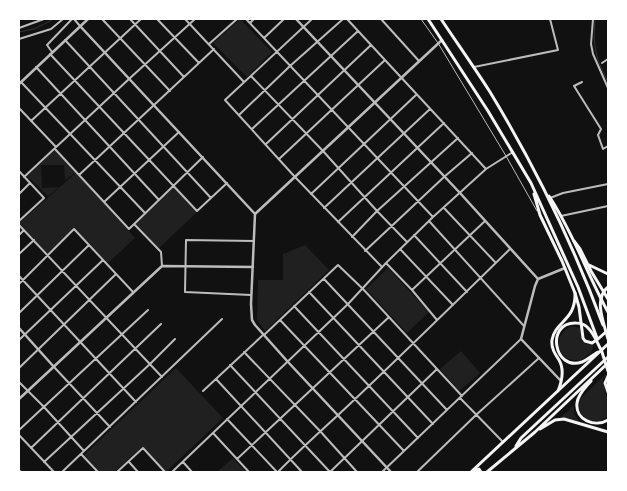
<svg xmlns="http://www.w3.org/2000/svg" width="627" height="491" font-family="Signika,sans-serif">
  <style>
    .green { fill: #202020 }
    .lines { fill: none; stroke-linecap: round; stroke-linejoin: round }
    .stream { stroke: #333; stroke-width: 1 }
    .service { stroke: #bcbcbc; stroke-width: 1 }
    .minor { stroke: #bcbcbc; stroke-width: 2 }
    .tertiary { stroke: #bcbcbc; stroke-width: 2.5 }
    .primary { stroke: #f5f5f5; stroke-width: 3 }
    .trunk { stroke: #f5f5f5; stroke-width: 3 }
  </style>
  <rect width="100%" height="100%" fill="#111"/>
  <path class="green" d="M 240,19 L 272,52 L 247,77 L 213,43 Z
    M 55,150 L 75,173 L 65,180 L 64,165 L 41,165 L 42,188 L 59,187 L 48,196 L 27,176 Z
    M 77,172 L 135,238 L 107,264 L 75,229 L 48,256 L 19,223 Z
    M 173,186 L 197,212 L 158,249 L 134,224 Z
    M 305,245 L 329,270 L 265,331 L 257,320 L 258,280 L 283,280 L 283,254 Z
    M 388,268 L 429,312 L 407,333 L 366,289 Z
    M 572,326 L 580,328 C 580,337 582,347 594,344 L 591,352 L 581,361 L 568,359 C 553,349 557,333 572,326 Z
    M 461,351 L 480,373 L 459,391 L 440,369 Z
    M 176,368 L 223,418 L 166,472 L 142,447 L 114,472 L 100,472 L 84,455 Z
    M 608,372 L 603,379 L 603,382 L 608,401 L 608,416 L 601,421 L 587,420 C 579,413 577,407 581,398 Z
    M 573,405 L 575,415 L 580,422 L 561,417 L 570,409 Z
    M 233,458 L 246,472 L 217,472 Z"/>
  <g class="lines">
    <path class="stream" d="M 595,19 C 593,47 595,57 608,82
      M 19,32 L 34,29 L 54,19"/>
    <path class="service" d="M 421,19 L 438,43 L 506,156 L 537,211"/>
    <path class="minor" d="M 74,19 L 80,26
      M 102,19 L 170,91
      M 130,19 L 184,77
      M 157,19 L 199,63
      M 185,19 L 244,82
      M 246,19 L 433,217
      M 312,19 L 225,100 L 295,177 L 382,267
      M 347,19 L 486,169
      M 381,19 L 419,61
      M 593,19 L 591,44 L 593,54 L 608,88
      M 250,23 L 254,19
      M 19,28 L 44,19
      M 264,38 L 284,19
      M 19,39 L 51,29 L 63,19
      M 65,40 L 211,198
      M 209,44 L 237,19
      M 52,52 L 47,45 L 72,19
      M 50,54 L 197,211 L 227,183
      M 602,63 L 608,59
      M 36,67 L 159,200
      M 474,67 L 558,50 L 550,19
      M 251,76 L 323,151 L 377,211 L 407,242
      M 21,82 L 145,213
      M 582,82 L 574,86 L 601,129 L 598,135 L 603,149 L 608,146
      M 19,108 L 56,147
      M 240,114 L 290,66 L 343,19
      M 31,121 L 141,19
      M 252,129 L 358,31
      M 266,144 L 371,45
      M 55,149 L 129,229 L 203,157
      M 279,159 L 385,60
      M 19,171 L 44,198 L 19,221
      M 79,175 L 214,49
      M 24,177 L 129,79 L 195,19
      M 19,194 L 30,183
      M 311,194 L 416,95
      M 550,198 L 563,193 L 608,184
      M 104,202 L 179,132
      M 324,208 L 430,109
      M 444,208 L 495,262
      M 561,216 L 608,206
      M 429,221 L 524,326
      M 338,222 L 444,123
      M 134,224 L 161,252 L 162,266
      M 19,225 L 162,377
      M 19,235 L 24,230
      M 414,235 L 467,292
      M 352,237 L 377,211 L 458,138
      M 400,249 L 453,305
      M 365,251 L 444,177 L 472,153
      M 19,254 L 34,240
      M 386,263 L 412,290 L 437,320
      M 19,276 L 136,402
      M 324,279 L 447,410
      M 19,284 L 74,229 L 133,292
      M 412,290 L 485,221
      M 309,292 L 433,424
      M 251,295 L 185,292 L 186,240 L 254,241
      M 294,306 L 418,438
      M 19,313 L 89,245
      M 280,320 L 404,451
      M 264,335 L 338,265 L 363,289 L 462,396
      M 19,340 L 103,260
      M 244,352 L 320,431 L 357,472
      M 230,365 L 330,472
      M 54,367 L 110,427
      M 19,368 L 116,274
      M 216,379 L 302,472
      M 19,382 L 44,407 L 84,451
      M 203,391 L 263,335
      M 460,398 L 503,442
      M 227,419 L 277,472
      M 19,430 L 148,310
      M 213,433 L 249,472
      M 19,435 L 54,472
      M 31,448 L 161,324
      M 81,454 L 98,472
      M 237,459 L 389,317
      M 44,462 L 150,364 L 175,339
      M 129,462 L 138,472
      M 183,462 L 192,472
      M 19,470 L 21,472
      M 62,472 L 222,319
      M 117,472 L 143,448 L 165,472
      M 172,472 L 348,304 L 386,263 L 433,217 L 486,169 L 513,152
      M 278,472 C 302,447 328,425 353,401 C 406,351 458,300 510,249
      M 330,472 L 437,369
      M 382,472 L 521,339
      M 417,472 L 476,415 L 539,358"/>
    <path class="tertiary" d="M 296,19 L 460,193 L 538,279
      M 80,26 L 255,214
      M 19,84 L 88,19
      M 19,328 L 54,367
      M 561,381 L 521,339 L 535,286 L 538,279 L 565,268
      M 19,399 L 162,266 L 253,267
      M 391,472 L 288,362 L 255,325 L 252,320 L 251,304 L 255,214 L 442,40"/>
    <path class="primary" d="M 428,19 L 488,111 L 531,183 L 578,287 L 597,338
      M 441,19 C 457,43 474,67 490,92 C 535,166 573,244 603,325
      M 534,194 L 540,215 L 562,261 L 575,293 L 579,307 L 583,338 L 585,341 L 592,343 L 598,339 L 608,330
      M 549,196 C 573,232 587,274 608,312
      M 601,349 L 608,371
      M 608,376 L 605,383 L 608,392"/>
    <path class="trunk" d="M 574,241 L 580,249 L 591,271 L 608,299
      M 587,264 L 608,274
      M 608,287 C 593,299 604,323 608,339
      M 598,352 C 593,355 587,360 582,362 C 554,372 545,322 576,323 C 581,323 586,325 589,329 C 594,334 597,342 600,348
      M 591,381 C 586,387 578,394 577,403 C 575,420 595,428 608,420
      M 558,391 C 562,381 565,370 559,360 C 555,354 551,348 552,340 C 555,321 576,321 575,293
      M 540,429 L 555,420 L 564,419 L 608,432
      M 516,446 L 521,438 L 608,357
      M 471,472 L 608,344
      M 474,472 L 479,469 L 481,472
      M 487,472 L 535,432 L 608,363"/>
  </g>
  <rect width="627" height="491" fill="none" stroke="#ffffff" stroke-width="40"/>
</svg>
